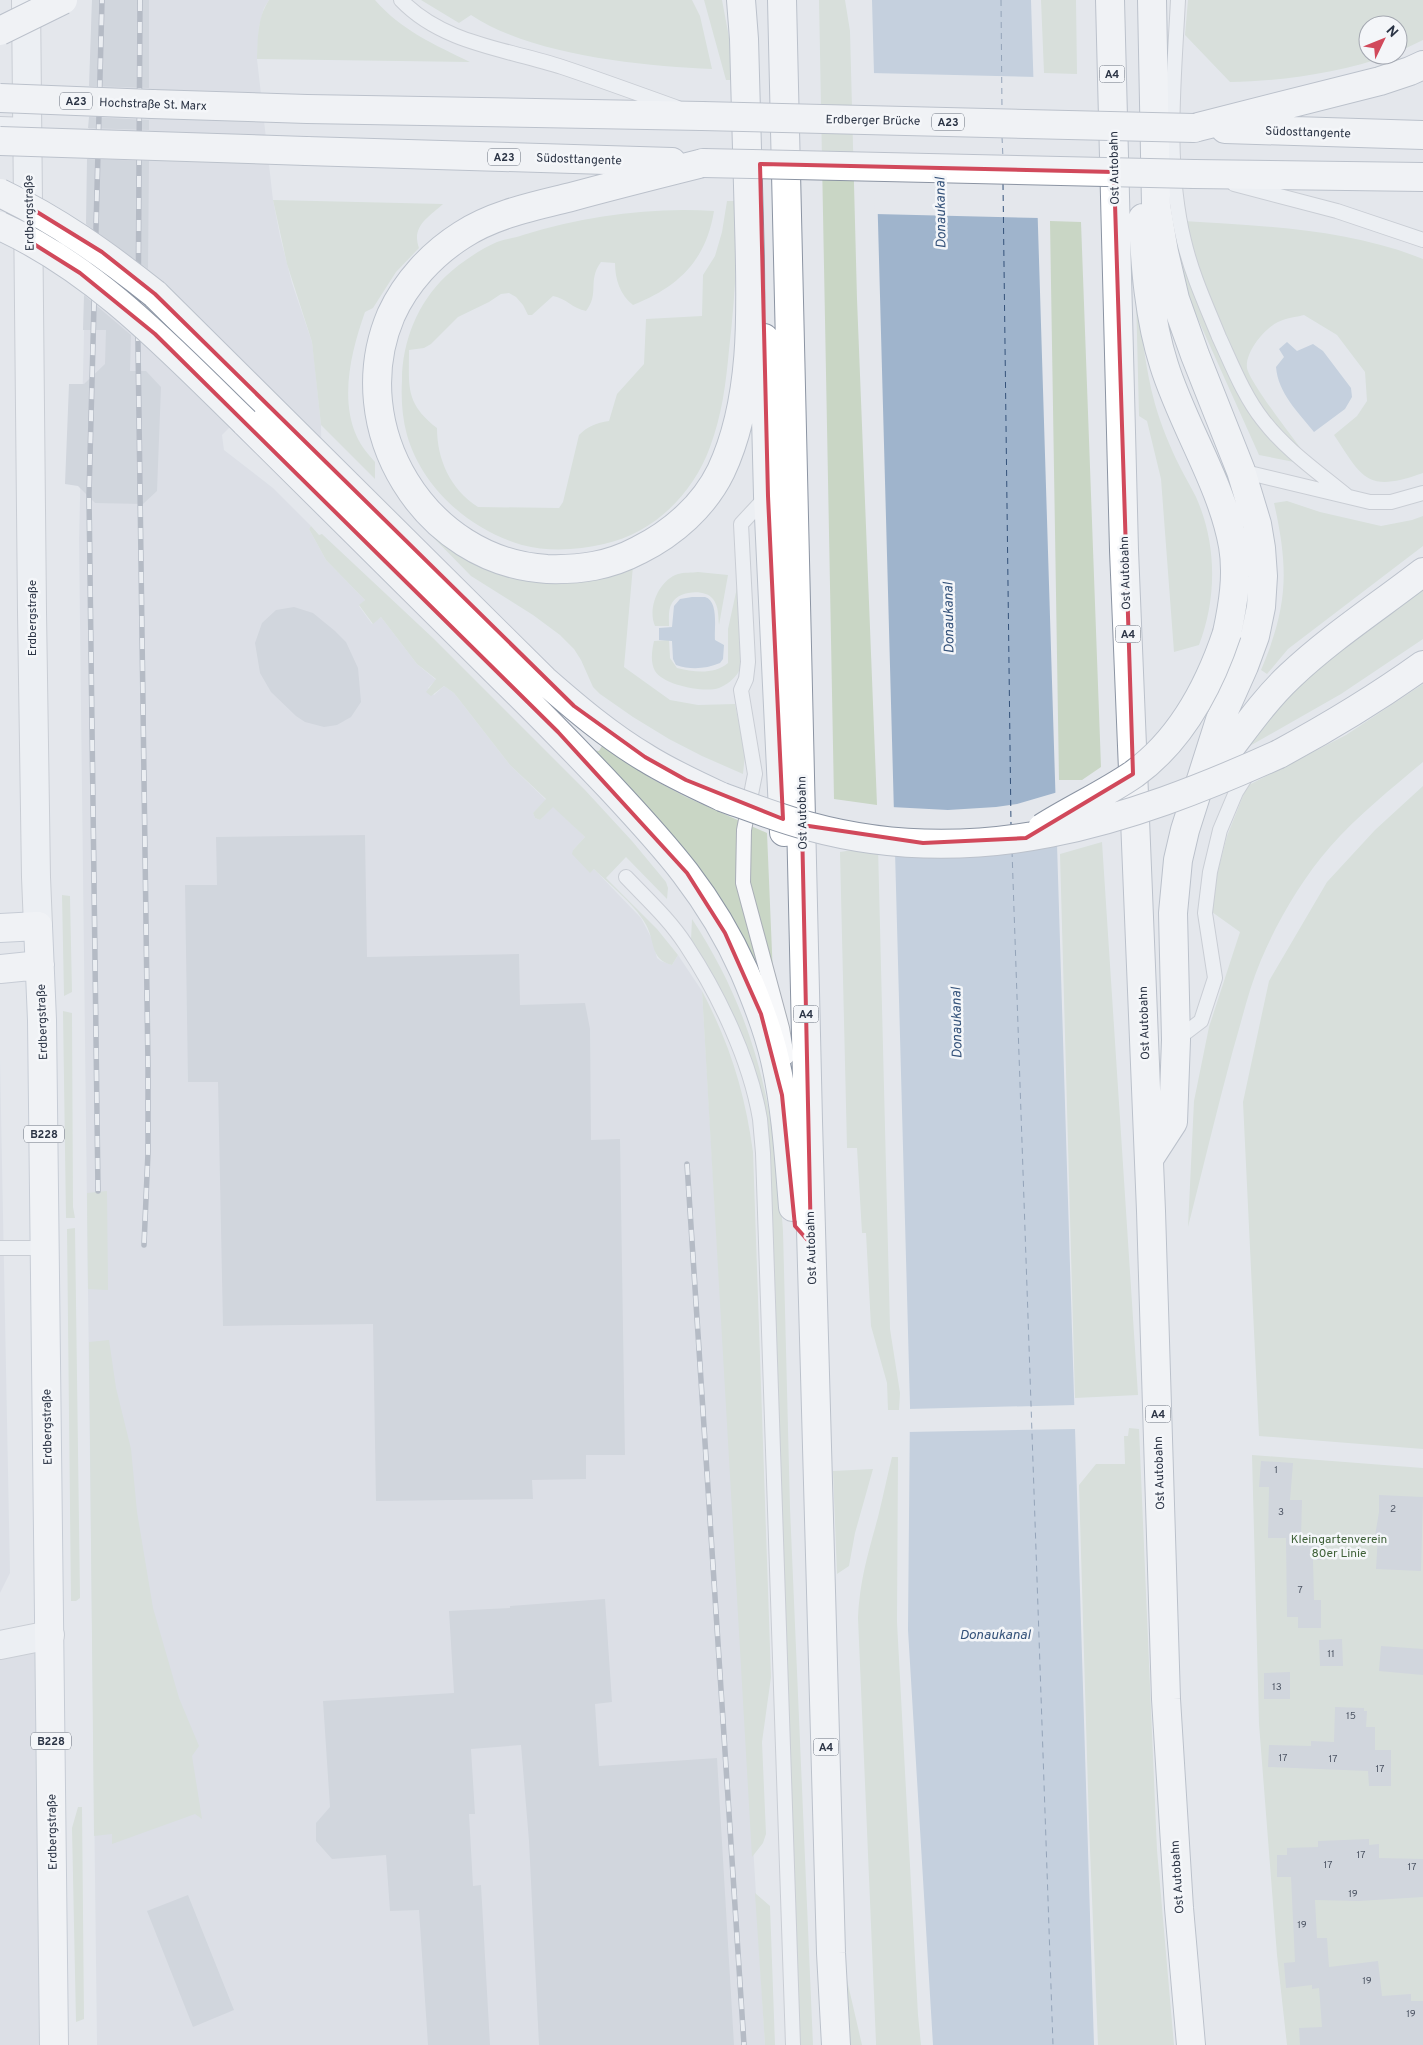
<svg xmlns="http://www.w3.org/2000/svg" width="1423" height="2045" font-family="Overpass,sans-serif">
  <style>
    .built { fill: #d2d6de }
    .green { fill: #c9d6c5 }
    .water { fill: #9fb4cc }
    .pier { fill: #e4e7ec }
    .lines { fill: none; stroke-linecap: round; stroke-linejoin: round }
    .ferry { stroke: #34527a; stroke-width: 1; stroke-dasharray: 6 5; stroke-linecap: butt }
    .building { fill: #bbc0ca }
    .service-casing { stroke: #a9aeb7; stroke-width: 16 }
    .tertiary-casing { stroke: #a9aeb7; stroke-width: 30 }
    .primary-casing { stroke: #a3abb8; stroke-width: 30 }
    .motorway-casing { stroke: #8b94a3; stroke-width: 30 }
    .service { stroke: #f7f8fa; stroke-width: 14 }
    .tertiary { stroke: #f7f8fa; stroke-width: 28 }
    .primary { stroke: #fff; stroke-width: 28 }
    .motorway { stroke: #fff; stroke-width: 28 }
    .rail-casing { stroke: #7d8696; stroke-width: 5.5 }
    .rail { stroke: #f4f6f9; stroke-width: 4; stroke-dasharray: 11; stroke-linecap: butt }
    .motorway-bridge-casing { stroke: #8b94a3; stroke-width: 30; stroke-linecap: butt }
    .motorway-bridge { stroke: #fff; stroke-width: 28 }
    .marked { fill: none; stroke: #d1495b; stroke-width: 4; stroke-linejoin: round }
    .labels { text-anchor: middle; stroke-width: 5; stroke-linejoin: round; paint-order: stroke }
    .number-label { font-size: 10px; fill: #4f5766 }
    .shield { fill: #f4f6f9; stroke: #676e7b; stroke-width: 1 }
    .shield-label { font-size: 11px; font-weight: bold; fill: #2b3445 }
    .street-label { font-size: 12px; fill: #2b3445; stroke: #f4f6f9 }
    .park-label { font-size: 12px; fill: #3f6138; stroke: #f4f6f9 }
    .water-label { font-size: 14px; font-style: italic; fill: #34527a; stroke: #f4f6f9 }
  </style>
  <rect width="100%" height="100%" fill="#e4e7ec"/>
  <path class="built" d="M 92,0 L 269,0 L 264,8 L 259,27 L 257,59 L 273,200 L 280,236 L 292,283 L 312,342 L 314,358 L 321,425 L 322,476 L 251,406 L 222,435 L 224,450 L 273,488 L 311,526 L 309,529 L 326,560 L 365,600 L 359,606 L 372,624 L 381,617 L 417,664 L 436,680 L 428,688 L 434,695 L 444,686 L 454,693 L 510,765 L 546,800 L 533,813 L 535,818 L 540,820 L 553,806 L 585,837 L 573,850 L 590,872 L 594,869 L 641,918 L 653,941 L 657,958 L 661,961 L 672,965 L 678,955 L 702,991 L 765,2045 L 97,2045 L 79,540 Z
    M 0,1060 L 10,1573 L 0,1593 Z
    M 50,1635 L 54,2045 L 0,2045 L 0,1645 Z"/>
  <path class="green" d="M 269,0 L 375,0 C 401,30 435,45 470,62 L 257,59 C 258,39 257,18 269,0 Z
    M 421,0 L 692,0 L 700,16 L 712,69 C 640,66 531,55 471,15 L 459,23 Z
    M 704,0 L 722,0 L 737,80 L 726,80 Z
    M 819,0 L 845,0 L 850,31 L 857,299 L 877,805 L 834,799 Z
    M 1041,0 L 1076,0 L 1077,74 L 1044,73 Z
    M 1188,0 L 1423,0 L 1423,40 L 1398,52 L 1398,25 L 1368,25 L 1368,55 L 1391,55 C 1338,73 1285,81 1230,82 L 1185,35 Z
    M 273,200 L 443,204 C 429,217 411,226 419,248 L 396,272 L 373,308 L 365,312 C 352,349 339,398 357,437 C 361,446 368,454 375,462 L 375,479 L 321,425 L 312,342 L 287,264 Z
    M 727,201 L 739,201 C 737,251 735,300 729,350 C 726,383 722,415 710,447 C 693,494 654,533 604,544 C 578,550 549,552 522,545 C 470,530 422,488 407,435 C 402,417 401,398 402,380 C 402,342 418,302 446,276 C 460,263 479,250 497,242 C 505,239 515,238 523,235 C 585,216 650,207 714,211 C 706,261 678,287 633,305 C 620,295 615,279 615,263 L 601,262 C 587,281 600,293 586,311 C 573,309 566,298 553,296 L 532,315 L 528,315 L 523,305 L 516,297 L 509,293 L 501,294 L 489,302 L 458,317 L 431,344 L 424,348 L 409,350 C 409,387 405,403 437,428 C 437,459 450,489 478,507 L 559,508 L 563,502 L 579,435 C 588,426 596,423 609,421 L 617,394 L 644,364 L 646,319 L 702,316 L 703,275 L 715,256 L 722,232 Z
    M 1170,220 C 1255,226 1343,227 1423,259 L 1423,473 C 1367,493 1363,479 1334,435 L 1357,416 L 1367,401 L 1365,372 L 1337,335 L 1304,315 C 1296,317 1286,318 1278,322 C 1264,329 1245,352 1247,368 C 1250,383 1294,439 1305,454 L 1304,464 L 1259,455 L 1193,308 L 1181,272 Z
    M 1050,221 L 1081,222 L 1101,767 L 1082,780 L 1059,780 Z
    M 1136,295 C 1142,331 1145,368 1155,404 C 1161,425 1170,447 1180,467 C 1185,477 1191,487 1196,497 C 1217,544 1217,598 1199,645 L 1174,652 L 1161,479 L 1147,421 L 1139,416 Z
    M 1287,501 L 1320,512 L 1381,526 L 1412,520 L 1423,516 L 1423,546 L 1288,649 L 1267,674 L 1261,670 C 1288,606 1289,570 1274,503 Z
    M 311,526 L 319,535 L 322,534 L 434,639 L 585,790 L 632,841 L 666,882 L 668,888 L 667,899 L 626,857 L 606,878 L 657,929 L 678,955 L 672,965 C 649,959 656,941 645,923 C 635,905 609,884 594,869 L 590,873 L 572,854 L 573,850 L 585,837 L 553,807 L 540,820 L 535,818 L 533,813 L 546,799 L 510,765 L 454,693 L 444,686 L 431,696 L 426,692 L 436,679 L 417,664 L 381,617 L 373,624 L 359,605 L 365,600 L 326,560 L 309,529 Z
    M 430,531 L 460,553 L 633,566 L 624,667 L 670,700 L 698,705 L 735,704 L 745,755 L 743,774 L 702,756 L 669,739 L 633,717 L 600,694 L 593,687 L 581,660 L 574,649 L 560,635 L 533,615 L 471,576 L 428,532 Z
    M 698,572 L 728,575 L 719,625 C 718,616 719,607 713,599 C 705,588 678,591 672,603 C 668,609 669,619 669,626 L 655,626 C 647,608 659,580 678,574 C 684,572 692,573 698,572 Z
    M 738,583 C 739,602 746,657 739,671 C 735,679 726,685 719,688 C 704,693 663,685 655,671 C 650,662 652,650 654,641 L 669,640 L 670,658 L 677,668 C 693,672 714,675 728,663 L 728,629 Z
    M 1423,585 L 1423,639 L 1341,694 L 1241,751 L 1285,694 Z
    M 1423,684 L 1423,762 C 1391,789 1358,815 1330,847 C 1302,879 1278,920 1261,960 C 1249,988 1242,1020 1233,1050 C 1217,1109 1203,1168 1188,1227 L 1194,1101 L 1209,1027 L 1240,932 L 1212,912 L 1217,875 L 1227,836 L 1247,786 L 1346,735 Z
    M 602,746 L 652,779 L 686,797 L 767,833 L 774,1000 L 592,750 L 599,751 Z
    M 1423,786 L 1423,1449 L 1259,1436 L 1243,1102 L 1269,981 L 1327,882 L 1375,830 Z
    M 1102,842 L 1138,1395 L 1075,1398 L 1060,854 Z
    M 878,846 L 890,1329 L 900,1393 L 899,1410 L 888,1410 L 887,1383 L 871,1326 L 866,1233 L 862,1233 L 857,1148 L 847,1148 L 840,852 Z
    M 62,895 L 70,896 L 72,992 L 64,996 Z
    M 692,919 C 758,1020 775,1112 783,1231 L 790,1508 L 813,2045 L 800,2045 L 783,1595 L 775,1283 L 768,1133 L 760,1090 L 751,1061 L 732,1014 L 691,940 Z
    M 702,991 C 730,1044 745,1093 753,1152 L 771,1677 L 762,1742 L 766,1834 L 763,1843 L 752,1857 Z
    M 63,1011 L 72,1013 L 73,1207 L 75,1218 L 66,1218 Z
    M 107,1191 L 108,1290 L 88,1289 L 87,1193 Z
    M 75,1228 L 80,1598 L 76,1601 L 71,1601 L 67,1229 Z
    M 109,1340 L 116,1388 L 131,1449 L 137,1512 L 153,1608 L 179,1698 L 199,1746 L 192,1756 L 202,1819 L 195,1814 L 112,1844 L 112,1834 L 94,1836 L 89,1342 Z
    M 1129,1428 L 1139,1429 L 1157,1850 L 1174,2045 L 1098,2045 L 1089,1825 L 1079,1485 L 1096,1464 L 1125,1464 L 1124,1436 L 1128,1436 Z
    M 1252,1455 L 1423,1468 L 1423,2045 L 1287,2045 L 1277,1955 L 1259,1724 Z
    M 892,1457 L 898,1457 L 897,1622 L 918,2015 L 921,2045 L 876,2045 L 876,2043 L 858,1618 C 860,1579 868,1554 878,1517 C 883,1497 887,1477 892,1457 Z
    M 873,1469 L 855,1533 L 849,1566 L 837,1574 L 833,1471 Z
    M 78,1807 L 82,1807 L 84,2019 L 76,2022 L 72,1828 Z
    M 755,1893 L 770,1906 L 775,2045 L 765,2045 Z
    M 847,1980 L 862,2045 L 850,2045 Z"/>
  <path class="water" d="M 872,0 L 1031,0 L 1094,2045 L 933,2045 L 908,1630 L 910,1406 Z
    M 1287,342 L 1297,351 L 1313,344 L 1323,351 L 1351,388 L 1352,397 L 1345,409 L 1314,432 C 1298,412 1278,393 1276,367 L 1284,357 L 1279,349 Z
    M 692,597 C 696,597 701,597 705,597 C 719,601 714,629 715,640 L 724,645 L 723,659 L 720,663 C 705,669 691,670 676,665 L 673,659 L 672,641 L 659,640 L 659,628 L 672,627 L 674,606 L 680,599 Z"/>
  <path class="pier" d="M 871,73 L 1036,77 L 1040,218 L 875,214 Z
    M 1058,792 L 1059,843 L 892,850 L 891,807 L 948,810 L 996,807 L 1017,804 Z
    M 1076,1405 L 1077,1429 L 907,1432 L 907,1409 Z"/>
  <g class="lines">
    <path class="ferry" d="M 1001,0 L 1002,110
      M 1002,137 L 1003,158
      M 1003,184 L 1011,825
      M 1012,851 L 1053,2045"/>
  </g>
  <path class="building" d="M 92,0 L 149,0 L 149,88 L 89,86 Z
    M 89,117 L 149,120 L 149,130 L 88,128 Z
    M 87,159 L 149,161 L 148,269 L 86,224 Z
    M 84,295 L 131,335 L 130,371 L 146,371 L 161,387 L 157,491 L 143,504 L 95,503 L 78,486 L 65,484 L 69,384 L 84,384 L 105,364 L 106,330 L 83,330 Z
    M 294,607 L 313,613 L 335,631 L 346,642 L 358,668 L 361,702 L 351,717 L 337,725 L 324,727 L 305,722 L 296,716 L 271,692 L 260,673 L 255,643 L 262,623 L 276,610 Z
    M 365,835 L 367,957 L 519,954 L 520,1005 L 585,1003 L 590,1029 L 591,1140 L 620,1139 L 625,1455 L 586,1455 L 586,1479 L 532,1480 L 533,1499 L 376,1501 L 373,1324 L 223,1326 L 218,1082 L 188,1082 L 185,885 L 217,885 L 216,837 Z
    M 1261,1461 L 1293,1463 L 1290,1500 L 1302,1500 L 1301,1537 L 1323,1537 L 1323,1560 L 1313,1560 L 1314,1600 L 1321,1600 L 1321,1628 L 1298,1628 L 1298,1617 L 1287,1617 L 1286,1538 L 1268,1538 L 1269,1487 L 1259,1487 Z
    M 1379,1495 L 1423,1497 L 1421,1571 L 1376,1569 L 1378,1536 L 1375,1536 L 1379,1512 Z
    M 605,1599 L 612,1702 L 595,1704 L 599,1766 L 717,1758 L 734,2045 L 539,2045 L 529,1841 L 521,1745 L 471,1749 L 475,1814 L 469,1814 L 473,1886 L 481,1885 L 490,2045 L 428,2045 L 419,1910 L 390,1911 L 386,1855 L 332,1859 L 316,1841 L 316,1823 L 330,1807 L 323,1701 L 454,1693 L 449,1611 L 510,1608 L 510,1606 Z
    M 1342,1639 L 1343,1666 L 1320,1666 L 1319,1640 Z
    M 1381,1646 L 1423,1649 L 1423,1675 L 1379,1671 Z
    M 1290,1672 L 1290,1699 L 1264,1699 L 1264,1673 Z
    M 1335,1707 L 1364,1708 L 1364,1711 L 1367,1711 L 1366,1727 L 1375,1727 L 1375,1750 L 1391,1750 L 1391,1786 L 1369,1786 L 1368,1771 L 1268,1767 L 1269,1745 L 1311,1746 L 1311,1741 L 1334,1742 Z
    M 1369,1839 L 1369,1845 L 1379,1844 L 1379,1858 L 1423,1859 L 1423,1897 L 1359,1901 L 1315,1900 L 1317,1938 L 1327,1938 L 1329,1967 L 1378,1961 L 1382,1996 L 1411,1994 L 1411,2001 L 1423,2001 L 1423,2045 L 1300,2045 L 1299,2028 L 1322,2027 L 1319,1988 L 1312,1989 L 1312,1985 L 1286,1988 L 1284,1963 L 1295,1962 L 1291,1877 L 1277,1877 L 1277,1855 L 1287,1855 L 1287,1848 L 1318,1847 L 1318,1841 Z
    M 188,1895 L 234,2010 L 193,2027 L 147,1911 Z"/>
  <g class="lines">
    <defs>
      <path id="service" d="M 401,0 C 443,44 507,49 562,67 C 601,80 639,94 678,108
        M 1178,0 C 1174,80 1165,163 1184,241 C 1192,275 1206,305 1219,337 C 1232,365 1244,396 1263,420 C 1286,450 1318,472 1347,496
        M 0,124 L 28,125
        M 1234,184 L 1337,211 L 1423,240
        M 1241,471 L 1370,502 L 1391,502 L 1423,493
        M 767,496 L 741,524 L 748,662 L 746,679 L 741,690 L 755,774 L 744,830 L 743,883 L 782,1028 L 787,1057
        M 626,877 C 647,899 670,920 686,945 C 719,995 750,1060 760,1119 C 761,1130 762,1142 763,1153 L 793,2045
        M 1176,1040 L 1201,1021 L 1215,978 L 1205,913 L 1210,872 L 1220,830 L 1236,792 L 1250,770
        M 0,1248 L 45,1248"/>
      <path id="tertiary" d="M 26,0 L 32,612 L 36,877 L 38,926
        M 0,1645 L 50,1635"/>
      <path id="primary" d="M 0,928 L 38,926 L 42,1020 L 54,2045
        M 0,969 L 40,965"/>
      <path id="motorway" d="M 782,0 L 808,1121 L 831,1953 L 836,2045
        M 1110,0 L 1124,550 L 1151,1211 L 1166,1699 L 1179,1908 L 1191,2045
        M 152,104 L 307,109 L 702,116
        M 1194,128 L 1380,81 L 1410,71 L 1423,65
        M 1225,129 L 1423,135
        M 306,151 L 672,162
        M 703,163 C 659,174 615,185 571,197 C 535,206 494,214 462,235 C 432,254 406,282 391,315 C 343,428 425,562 547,569 C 580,570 609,566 639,550 C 673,533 704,506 721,471 C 756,397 751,302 749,223 C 747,162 746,100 744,39 L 741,0
        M 1194,174 L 1423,177
        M 1143,218 C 1145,266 1149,318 1164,365 C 1183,426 1222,484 1233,546 C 1238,575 1233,605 1227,633
        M 155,294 L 544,680 C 576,708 609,736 646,758 C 670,773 696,785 722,797
        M 764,338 L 768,496 L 784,832
        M 245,422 C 330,507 416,592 502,677 C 539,713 575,750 610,787 C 666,847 710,895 744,971 C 756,999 768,1029 775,1060 C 786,1108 789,1158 793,1207
        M 1279,754 C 1329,727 1377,698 1423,665
        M 1207,777 C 1235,744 1258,706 1290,676 C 1330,638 1379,606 1423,572
        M 1149,1159 L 1173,1122 L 1176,1040 L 1173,913 L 1178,860 L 1185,830 L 1220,720 L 1244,666 L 1255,636 L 1261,607 L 1263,576 L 1261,548 L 1257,524 L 1241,471 L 1195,355 L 1175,299 L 1164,252 L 1156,205 L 1152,0"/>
    </defs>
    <use href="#service" class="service-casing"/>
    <use href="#tertiary" class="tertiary-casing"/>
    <use href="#primary" class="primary-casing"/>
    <use href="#motorway" class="motorway-casing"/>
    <use href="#service" class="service"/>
    <use href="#tertiary" class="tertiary"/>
    <use href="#primary" class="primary"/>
    <use href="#motorway" class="motorway"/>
    <defs>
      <path id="rail" d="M 140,0 L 138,344 L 148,1068 L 148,1152 L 144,1245
        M 687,1164 L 744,2045
        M 98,1191 L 89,495 L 102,0"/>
    </defs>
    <use href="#rail" class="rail-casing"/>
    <use href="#rail" class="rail"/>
    <defs>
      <path id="motorway-bridge" d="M 0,31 L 63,0
        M 0,98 L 152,104
        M 702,116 L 1194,128
        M 0,141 L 306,151
        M 703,163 L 1194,174
        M 0,193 C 57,220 106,255 155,294
        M 0,226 C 97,270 170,349 245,422
        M 722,797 C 750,807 778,818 808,826 C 975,872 1127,823 1279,754
        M 1042,828 C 1072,809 1105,794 1134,774 C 1181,740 1209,687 1227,633"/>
    </defs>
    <use href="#motorway-bridge" class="motorway-bridge-casing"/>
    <use href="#motorway-bridge" class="motorway-bridge"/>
  </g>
  <path d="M0 0H1423V2045H0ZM 760,164 L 1114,172 L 1133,774 L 1026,838 L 923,843 L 802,825 L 811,1244 L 795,1226 L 782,1095 L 761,1014 L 725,933 L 687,873 L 558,732 L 155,334 L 80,273 L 29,241 L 29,207 L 102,252 L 155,294 L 574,706 L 645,757 L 686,780 L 783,819 L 768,496 Z" fill="#e4e7ec" fill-opacity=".55" fill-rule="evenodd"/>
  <path class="marked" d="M 760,164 L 1114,172 L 1133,774 L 1026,838 L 923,843 L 802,825 L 811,1244 L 795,1226 L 782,1095 L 761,1014 L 725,933 L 687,873 L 558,732 L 155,334 L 80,273 L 29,241 L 29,207 L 102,252 L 155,294 L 574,706 L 645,757 L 686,780 L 783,819 L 768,496 Z"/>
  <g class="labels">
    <g class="number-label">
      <text x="1276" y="1473">1</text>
      <text x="1393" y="1512">2</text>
      <text x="1281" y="1515">3</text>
      <text x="1300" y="1593">7</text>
      <text x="1331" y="1657">11</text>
      <text x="1277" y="1690">13</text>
      <text x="1351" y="1719">15</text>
      <text x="1283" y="1761">17</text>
      <text x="1333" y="1762">17</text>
      <text x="1380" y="1772">17</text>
      <text x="1361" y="1858">17</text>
      <text x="1328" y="1868">17</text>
      <text x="1412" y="1870">17</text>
      <text x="1353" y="1897">19</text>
      <text x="1302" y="1928">19</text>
      <text x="1367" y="1984">19</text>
      <text x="1411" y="2017">19</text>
    </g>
    <g class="shield">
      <rect x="1099.5" y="65.5" width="25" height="17" rx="4"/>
      <rect x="60" y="92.5" width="32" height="17" rx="4"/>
      <rect x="932" y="113.5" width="32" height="17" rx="4"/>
      <rect x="488" y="148.5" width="32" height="17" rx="4"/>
      <rect x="1115.5" y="625.5" width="25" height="17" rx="4"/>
      <rect x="793.5" y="1005.5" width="25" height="17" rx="4"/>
      <rect x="24" y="1125.5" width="40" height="17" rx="4"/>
      <rect x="1145.5" y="1405.5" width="25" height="17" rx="4"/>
      <rect x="31" y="1732.5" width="40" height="17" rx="4"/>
      <rect x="813.5" y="1738.5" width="25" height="17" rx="4"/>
    </g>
    <g class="shield-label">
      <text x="1112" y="78">A4</text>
      <text x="76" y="105">A23</text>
      <text x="948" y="126">A23</text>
      <text x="504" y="161">A23</text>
      <text x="1128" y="638">A4</text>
      <text x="806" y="1018">A4</text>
      <text x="44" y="1138">B228</text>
      <text x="1158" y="1418">A4</text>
      <text x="51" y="1745">B228</text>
      <text x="826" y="1751">A4</text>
    </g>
    <g class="street-label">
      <text transform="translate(153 104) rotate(2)" y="4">Hochstraße St. Marx</text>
      <text transform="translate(873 120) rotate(1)" y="4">Erdberger Brücke</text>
      <text transform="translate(1308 132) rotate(2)" y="4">Südosttangente</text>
      <text transform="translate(579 159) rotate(2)" y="4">Südosttangente</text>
      <text transform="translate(1114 168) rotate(-91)" y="4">Ost Autobahn</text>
      <text transform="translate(29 213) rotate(-91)" y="4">Erdbergstraße</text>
      <text transform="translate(1125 573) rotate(-92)" y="4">Ost Autobahn</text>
      <text transform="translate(32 618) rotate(-90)" y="4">Erdbergstraße</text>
      <text transform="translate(802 813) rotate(-91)" y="4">Ost Autobahn</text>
      <text transform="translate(42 1022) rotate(-92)" y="4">Erdbergstraße</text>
      <text transform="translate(1144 1023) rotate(-92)" y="4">Ost Autobahn</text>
      <text transform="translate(811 1248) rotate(-92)" y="4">Ost Autobahn</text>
      <text transform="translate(47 1427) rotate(-91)" y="4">Erdbergstraße</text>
      <text transform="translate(1159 1473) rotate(-92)" y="4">Ost Autobahn</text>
      <text transform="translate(52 1832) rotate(-91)" y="4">Erdbergstraße</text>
      <text transform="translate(1177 1877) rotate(-94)" y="4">Ost Autobahn</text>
    </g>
    <g class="park-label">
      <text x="1339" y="1543">Kleingartenverein<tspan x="1339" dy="14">80er Linie</tspan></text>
    </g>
    <g class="water-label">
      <text transform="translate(940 213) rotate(-91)" y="5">Donaukanal</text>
      <text transform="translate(948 618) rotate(-91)" y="5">Donaukanal</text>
      <text transform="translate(956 1023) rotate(-91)" y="5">Donaukanal</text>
      <text x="995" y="1639">Donaukanal</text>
    </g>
  </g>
  <g transform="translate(1383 40) rotate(47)"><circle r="24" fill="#f4f6f9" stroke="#a4a8b1"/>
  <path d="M0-4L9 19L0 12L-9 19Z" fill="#d1495b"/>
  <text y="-8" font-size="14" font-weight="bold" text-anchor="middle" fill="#2b3445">N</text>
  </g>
</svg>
